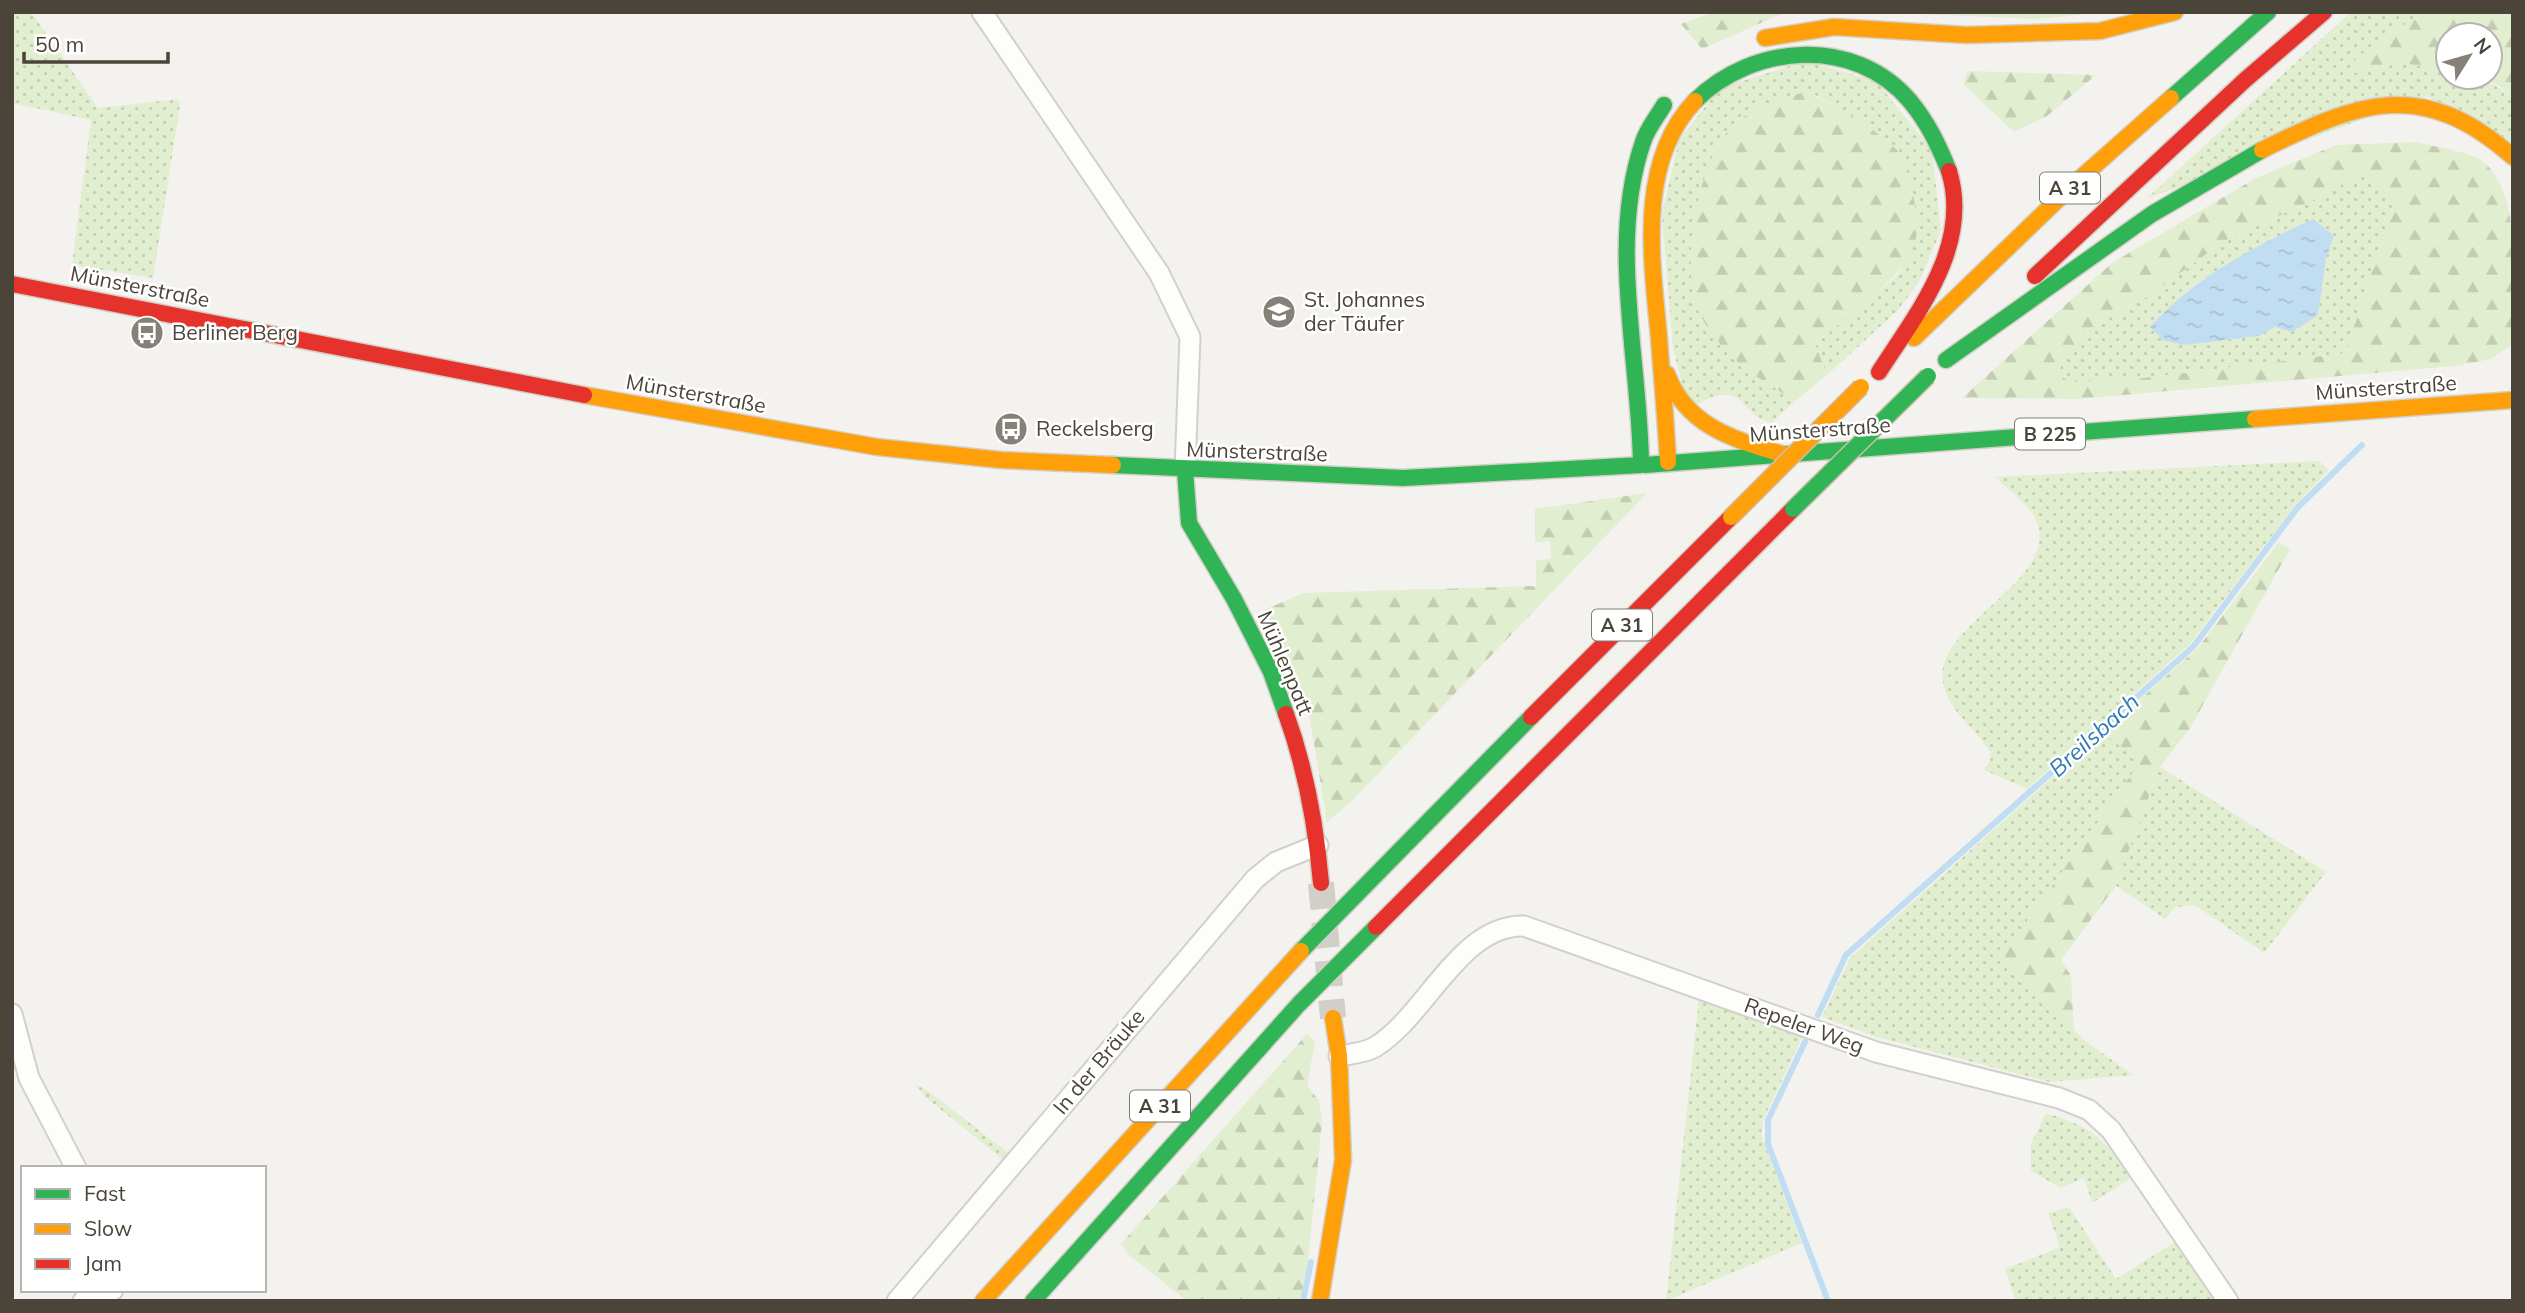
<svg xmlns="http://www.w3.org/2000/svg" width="2525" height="1313" font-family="Mulish,sans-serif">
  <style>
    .grass { fill: url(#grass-dots); fill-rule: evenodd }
    .forest { fill: url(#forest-firs); fill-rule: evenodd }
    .water { fill: url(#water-ripples) }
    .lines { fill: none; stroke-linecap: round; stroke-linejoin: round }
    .stream { stroke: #c0ddf1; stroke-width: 6 }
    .secondary-tunnel { stroke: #d2cfca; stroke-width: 26; stroke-dasharray: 26 13; stroke-linecap: butt }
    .street-casing { stroke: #d2d0cb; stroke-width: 23 }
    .fast-casing { stroke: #d3cfc5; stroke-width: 19 }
    .slow-casing { stroke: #d3cfc5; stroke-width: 19 }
    .jam-casing { stroke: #d3cfc5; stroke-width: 19 }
    .street { stroke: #fdfdfc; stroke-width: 19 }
    .fast { stroke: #30b455; stroke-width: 16 }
    .slow { stroke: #ff9f0a; stroke-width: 16 }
    .jam { stroke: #e5322d; stroke-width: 16 }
    .fast-bridge-casing { stroke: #ccbfa9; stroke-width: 19; stroke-linecap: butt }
    .slow-bridge-casing { stroke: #ccbfa9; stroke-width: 19; stroke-linecap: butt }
    .fast-bridge { stroke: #30b455; stroke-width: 16 }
    .slow-bridge { stroke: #ff9f0a; stroke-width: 16 }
    .labels { text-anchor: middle; stroke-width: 5; stroke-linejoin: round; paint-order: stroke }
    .shield { fill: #fff; stroke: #817c74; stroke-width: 2 }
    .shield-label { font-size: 19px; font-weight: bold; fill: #4b4439 }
    .street-label { font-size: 21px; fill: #4b4439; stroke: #fff }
    .poi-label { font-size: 21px; fill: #4b4439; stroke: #fff; text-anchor: start }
    .water-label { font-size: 23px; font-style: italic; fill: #2e7ab2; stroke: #fff }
  </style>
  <defs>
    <pattern id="grass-dots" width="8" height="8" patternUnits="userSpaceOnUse" patternTransform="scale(1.75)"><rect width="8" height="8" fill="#e1eecf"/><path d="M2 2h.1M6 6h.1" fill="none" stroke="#c3cdb2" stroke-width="1.8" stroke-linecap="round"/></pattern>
    <pattern id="forest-firs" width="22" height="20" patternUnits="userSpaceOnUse" patternTransform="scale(1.75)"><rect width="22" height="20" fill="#e1eecf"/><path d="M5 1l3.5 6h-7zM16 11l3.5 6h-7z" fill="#c3cdb2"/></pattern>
    <pattern id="water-ripples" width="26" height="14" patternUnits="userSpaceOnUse" patternTransform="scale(1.75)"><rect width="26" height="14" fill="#c0ddf1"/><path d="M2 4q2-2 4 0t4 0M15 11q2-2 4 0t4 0" fill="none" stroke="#a6bfcf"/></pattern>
  </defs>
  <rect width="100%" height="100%" fill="#f4f2ee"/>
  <path class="grass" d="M 12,12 L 31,12 L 98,108 L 179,99 L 180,105 L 153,278 L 72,265 L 91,120 L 12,103 Z
    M 2351,12 L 2423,12 L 2356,58 L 2350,74 L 2401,63 L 2448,70 L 2448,77 C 2476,77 2491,79 2513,99 L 2513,143 L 2426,96 L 2146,199 Z
    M 1805,61 L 1876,81 L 1932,150 L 1941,230 L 1919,282 L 1897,311 L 1827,375 L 1815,344 L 1897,276 L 1915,242 L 1916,229 L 1913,203 L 1892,146 L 1835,105 L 1815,95 L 1791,400 L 1794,402 L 1772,423 C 1734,413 1749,376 1694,406 L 1684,391 L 1673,349 L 1662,214 L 1679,140 L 1720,88 Z
    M 2363,172 L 2395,197 L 2346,353 L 2135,379 L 2067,382 L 2058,371 L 2084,332 L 2150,295 L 2224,241 L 2322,196 ZM 2313,220 L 2333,236 L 2326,258 L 2318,315 L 2279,327 L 2184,345 L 2150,327 C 2193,277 2255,247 2313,220 Z
    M 2319,461 L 2329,470 L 2296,504 L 2190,644 L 2027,789 L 1984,770 L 1990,761 L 1991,753 C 1976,728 1949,713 1943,682 C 1933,624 2063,580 2036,520 C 2030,505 2007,489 1995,477 Z
    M 2102,733 L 2142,761 L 2002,956 L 2084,1040 L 2133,1075 L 2049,1082 L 1877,1037 L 1822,1017 L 1850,958 Z
    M 2160,767 L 2326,872 L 2264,953 L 2195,905 L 2175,907 L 2165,919 L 2115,885 Z
    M 1699,998 L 1803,1036 L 1764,1118 L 1761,1134 L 1802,1243 L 1666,1301 Z
    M 915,1084 L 928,1091 L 1010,1154 L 1005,1161 L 925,1097 Z
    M 2046,1113 C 2094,1128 2102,1136 2131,1178 L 2092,1203 L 2084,1178 L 2061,1188 L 2031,1171 L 2031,1144 Z
    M 2069,1207 L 2116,1279 L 2175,1242 L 2215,1301 L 2016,1301 L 2005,1269 L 2060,1247 L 2048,1213 Z"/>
  <path class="forest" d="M 1714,12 L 1795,12 L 1781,14 L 1702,49 L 1681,24 Z
    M 1867,12 L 2101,12 L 2039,19 Z
    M 2423,12 L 2513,12 L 2513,99 L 2499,86 L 2481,77 L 2490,77 L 2490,35 L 2448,35 L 2448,70 L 2401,63 L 2350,74 L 2356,58 Z
    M 1967,71 L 2096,75 L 2047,116 L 2014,132 L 1964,85 Z
    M 1801,93 C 1833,98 1877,131 1900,153 C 1909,177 1922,216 1915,242 C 1908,275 1842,320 1815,344 L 1827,375 L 1794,402 C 1780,389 1761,381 1746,369 C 1729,355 1711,335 1701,316 C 1678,274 1697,168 1727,132 C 1744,111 1776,100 1801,93 Z
    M 2416,142 C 2435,147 2462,150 2479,159 C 2525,187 2513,294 2513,344 L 2491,359 L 2454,366 L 2078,399 L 1962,398 L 2112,263 L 2256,178 L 2336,145 ZM 2363,173 L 2395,197 L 2346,353 L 2135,379 L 2068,382 L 2058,371 L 2084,332 L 2150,295 L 2224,241 L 2322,196 Z
    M 1647,493 L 1350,803 L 1327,822 L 1307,700 L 1264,610 L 1303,593 L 1536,586 L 1536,560 L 1551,559 L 1550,541 L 1535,542 L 1535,509 Z
    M 2279,542 L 2290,549 L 2190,728 L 2160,767 L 2115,887 L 2061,960 L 2071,976 L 2074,1032 L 2002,956 L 2141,761 L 2102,733 L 2197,649 Z
    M 1307,1034 L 1315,1041 L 1307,1085 L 1319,1101 L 1322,1123 L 1308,1261 L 1300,1301 L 1187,1301 L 1129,1255 L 1121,1244 Z"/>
  <path class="water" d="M 2313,219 L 2334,236 L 2326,259 L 2318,315 L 2292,332 L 2275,327 L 2258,336 L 2184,345 L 2163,340 L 2150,327 C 2193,278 2254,247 2313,219 Z"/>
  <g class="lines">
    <path class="stream" d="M 1818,1015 L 1846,955 L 2193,647 L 2298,507 L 2362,445
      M 1805,1042 L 1768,1120 L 1768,1144 L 1828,1301
      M 1303,1301 L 1311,1262"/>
    <path class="secondary-tunnel" d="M 1321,883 L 1333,1018"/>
    <defs>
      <path id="street" d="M 982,12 L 1159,273 L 1190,337 L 1185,470
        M 12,1014 L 29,1078 L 76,1168
        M 1339,1056 C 1350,1054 1365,1053 1375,1047 C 1426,1016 1460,924 1524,926 L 1876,1052 L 2059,1098 L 2089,1110 L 2111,1130 L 2228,1301
        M 83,1301 L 113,1290
        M 897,1301 L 1255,879 L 1276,862 L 1318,845"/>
      <path id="fast" d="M 2171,98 L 2268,12
        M 1695,101 C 1752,44 1854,35 1910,101 C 1928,123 1938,144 1949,171
        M 1946,360 L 2152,214 L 2262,150
        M 1113,465 L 1403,478 L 1641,465
        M 1641,465 C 1640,360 1608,244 1643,142 C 1647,129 1657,117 1664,105
        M 1645,465 L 2255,419
        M 1185,470 L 1189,523 L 1234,599 L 1271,672 L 1286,714
        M 1301,951 L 1531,717
        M 1033,1301 L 1299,1004 L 1376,927"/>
      <path id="slow" d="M 1765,38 L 1834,27 L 1967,35 L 2100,31 L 2175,12
        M 2262,150 C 2360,101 2422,77 2513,157
        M 1914,338 L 2075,183 L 2171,98
        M 1667,374 C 1686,426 1733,439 1782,454
        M 584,395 L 877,447 L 1001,460 L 1113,465
        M 2255,419 L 2513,400
        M 1668,462 C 1666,421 1662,380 1659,338 C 1652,261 1636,163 1695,101
        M 983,1301 L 1301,951
        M 1320,1301 L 1343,1160 L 1339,1056 L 1333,1018"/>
      <path id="jam" d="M 2035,276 L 2245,80 L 2324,12
        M 12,284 L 584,395
        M 1879,372 C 1917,313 1972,246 1949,171
        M 1286,714 C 1306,769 1316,825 1321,883
        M 1531,717 L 1731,517
        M 1376,927 L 1793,509"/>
    </defs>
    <use href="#street" class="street-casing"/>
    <use href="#fast" class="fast-casing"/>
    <use href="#slow" class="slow-casing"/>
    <use href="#jam" class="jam-casing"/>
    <use href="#street" class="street"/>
    <use href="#fast" class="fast"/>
    <use href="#slow" class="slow"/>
    <use href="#jam" class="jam"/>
    <defs>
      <path id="fast-bridge" d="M 1793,509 L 1928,376"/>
      <path id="slow-bridge" d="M 1731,517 L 1861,387"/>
    </defs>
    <use href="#fast-bridge" class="fast-bridge-casing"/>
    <use href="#slow-bridge" class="slow-bridge-casing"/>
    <use href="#fast-bridge" class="fast-bridge"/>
    <use href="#slow-bridge" class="slow-bridge"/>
  </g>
  <defs>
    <symbol id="school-disc" viewBox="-11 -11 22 22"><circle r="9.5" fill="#868178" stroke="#fff"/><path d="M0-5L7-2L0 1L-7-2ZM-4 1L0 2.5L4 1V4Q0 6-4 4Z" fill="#fff"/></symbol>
    <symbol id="bus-disc" viewBox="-11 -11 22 22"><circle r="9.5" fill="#868178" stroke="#fff"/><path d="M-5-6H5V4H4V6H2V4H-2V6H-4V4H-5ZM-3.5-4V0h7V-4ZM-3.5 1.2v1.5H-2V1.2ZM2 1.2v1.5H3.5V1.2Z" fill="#fff"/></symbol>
  </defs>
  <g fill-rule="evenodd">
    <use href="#school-disc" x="1260" y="293" width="38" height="38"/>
    <use href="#bus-disc" x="128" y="314" width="38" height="38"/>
    <use href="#bus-disc" x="992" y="410" width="38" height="38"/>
  </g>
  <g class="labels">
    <g class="shield">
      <rect x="2040" y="172.5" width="60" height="31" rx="5"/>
      <rect x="2015" y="418.5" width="70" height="31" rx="5"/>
      <rect x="1592" y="609.5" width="60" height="31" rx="5"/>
      <rect x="1130" y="1090.5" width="60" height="31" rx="5"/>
    </g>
    <g class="shield-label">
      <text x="2070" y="195">A 31</text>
      <text x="2050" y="441">B 225</text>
      <text x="1622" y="632">A 31</text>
      <text x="1160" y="1113">A 31</text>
    </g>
    <g class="street-label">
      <text transform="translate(140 287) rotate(11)" y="7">Münsterstraße</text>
      <text transform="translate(2386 388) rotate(-4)" y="7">Münsterstraße</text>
      <text transform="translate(696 394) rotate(10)" y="7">Münsterstraße</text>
      <text transform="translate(1820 430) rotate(-4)" y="7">Münsterstraße</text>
      <text transform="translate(1257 452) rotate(2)" y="7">Münsterstraße</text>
      <text transform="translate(1285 663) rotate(67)" y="7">Mühlenpatt</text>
      <text transform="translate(1804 1026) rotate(20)" y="7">Repeler Weg</text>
      <text transform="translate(1099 1062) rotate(-50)" y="7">In der Bräuke</text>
    </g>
    <g class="poi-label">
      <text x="1304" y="307">St. Johannes<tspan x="1304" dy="24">der Täufer</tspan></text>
      <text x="172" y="340">Berliner Berg</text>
      <text x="1036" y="436">Reckelsberg</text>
    </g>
    <g class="water-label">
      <text transform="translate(2094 735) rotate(-42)" y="8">Breilsbach</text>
    </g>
  </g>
  <rect width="2525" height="1313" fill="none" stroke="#4b4439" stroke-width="28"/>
  <rect x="21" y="1166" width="245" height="126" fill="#ffffff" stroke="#b7b4b0" stroke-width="2"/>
  <rect x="35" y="1189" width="35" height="10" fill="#30b455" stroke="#b7b4b0" stroke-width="2"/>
  <text x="84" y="1201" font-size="21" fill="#4b4439">Fast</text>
  <rect x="35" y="1224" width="35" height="10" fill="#ff9f0a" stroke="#b7b4b0" stroke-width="2"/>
  <text x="84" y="1236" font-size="21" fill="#4b4439">Slow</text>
  <rect x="35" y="1259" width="35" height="10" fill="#e5322d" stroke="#b7b4b0" stroke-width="2"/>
  <text x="84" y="1271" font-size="21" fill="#4b4439">Jam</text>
  <g transform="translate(2469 56) rotate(53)"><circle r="33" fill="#ffffff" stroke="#b7b4b0" stroke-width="2"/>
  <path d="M0-5L12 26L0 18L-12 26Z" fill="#868178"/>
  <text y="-10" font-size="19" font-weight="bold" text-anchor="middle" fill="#4b4439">N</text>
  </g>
  <path d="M24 52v10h144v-10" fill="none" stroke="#4b4439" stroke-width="3.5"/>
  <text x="35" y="52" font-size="21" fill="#4b4439" stroke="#ffffff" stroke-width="5" paint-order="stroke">50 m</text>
</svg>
